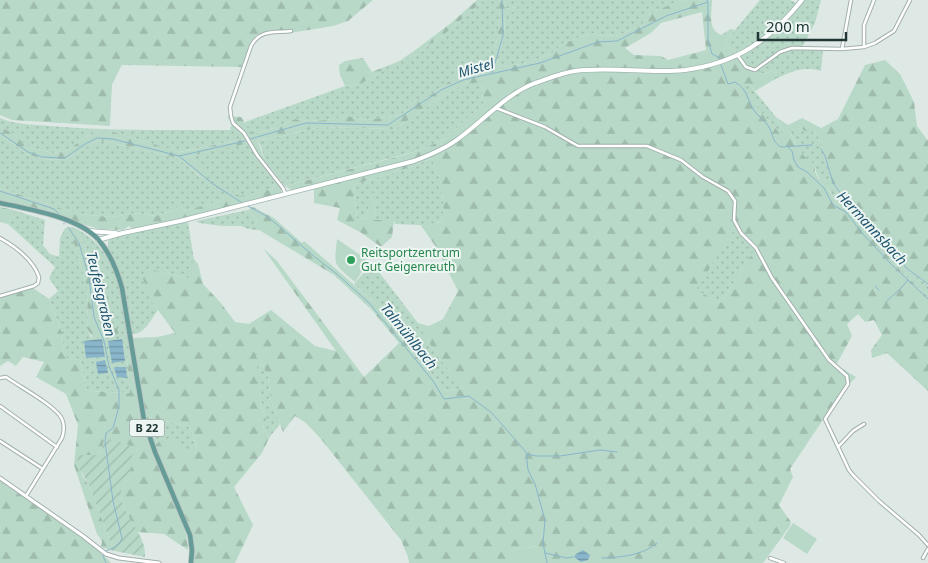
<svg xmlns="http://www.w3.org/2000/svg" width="928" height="563" font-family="'Noto Sans',sans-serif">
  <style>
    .grass { fill: url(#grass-dots) }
    .forest { fill: url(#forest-firs); fill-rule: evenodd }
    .garden { fill: url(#garden-furrows) }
    .pitch { fill: #b8d9c7 }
    .water { fill: url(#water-rules) }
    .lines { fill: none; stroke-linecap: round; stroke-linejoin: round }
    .stream { stroke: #89b6cb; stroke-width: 1 }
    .minor-casing { stroke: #a2b0ad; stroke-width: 4.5 }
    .tertiary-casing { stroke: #a2b0ad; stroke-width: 5 }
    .secondary-casing { stroke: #9eb4b0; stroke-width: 5.5 }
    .primary-casing { stroke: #bcc3c2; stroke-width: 6 }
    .minor { stroke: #fff; stroke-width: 2.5 }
    .tertiary { stroke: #fff; stroke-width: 3 }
    .secondary { stroke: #fff; stroke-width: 4 }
    .primary { stroke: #659c97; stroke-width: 4.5 }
    .leisure-dot { fill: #2e9e5b; stroke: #eef6f3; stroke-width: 2 }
    .labels { text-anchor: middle; stroke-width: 4; stroke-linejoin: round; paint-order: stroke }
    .shield { fill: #eef6f3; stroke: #5e706e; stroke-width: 1 }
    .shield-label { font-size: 11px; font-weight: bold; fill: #213735 }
    .leisure-label { font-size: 12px; fill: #27864d; stroke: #eef6f3; text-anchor: start }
    .water-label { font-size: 14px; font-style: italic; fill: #1f546f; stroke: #eef6f3 }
  </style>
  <defs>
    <pattern id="grass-dots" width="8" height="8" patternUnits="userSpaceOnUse" patternTransform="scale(1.25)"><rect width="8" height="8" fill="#b8d9c7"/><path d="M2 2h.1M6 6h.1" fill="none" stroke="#9ebbac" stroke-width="1.8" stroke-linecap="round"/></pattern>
    <pattern id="forest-firs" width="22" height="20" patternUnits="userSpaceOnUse" patternTransform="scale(1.25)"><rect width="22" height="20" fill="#b8d9c7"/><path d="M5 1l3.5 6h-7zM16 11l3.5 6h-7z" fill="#9ebbac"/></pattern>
    <pattern id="garden-furrows" width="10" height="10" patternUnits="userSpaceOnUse" patternTransform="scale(1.25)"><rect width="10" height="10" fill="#b8d9c7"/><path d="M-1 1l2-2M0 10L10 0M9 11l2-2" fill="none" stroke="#9ebbac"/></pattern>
    <pattern id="water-rules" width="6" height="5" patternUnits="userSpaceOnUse" patternTransform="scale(1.25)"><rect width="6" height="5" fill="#89b6cb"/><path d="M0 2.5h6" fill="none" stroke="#7095a6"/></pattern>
  </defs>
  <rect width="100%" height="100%" fill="#dee9e6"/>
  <path class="grass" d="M 484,0 L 499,0 C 500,27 497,43 490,69 L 458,76 L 423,100 L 412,102 L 406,111 L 399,115 L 368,120 L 347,116 L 327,120 L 308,121 L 295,119 L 278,127 L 254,134 L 246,128 L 245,122 L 345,86 L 360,84 L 381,72 L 386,67 L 418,53 L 447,32 Z
    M 504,0 L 688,0 L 674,3 L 649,14 L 642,25 L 619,35 L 603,36 L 591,33 L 562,44 L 554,52 L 528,63 L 502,67 L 497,64 L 504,37 L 505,13 L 517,7 L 505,9 Z
    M 760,0 L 790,0 L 799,4 L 803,0 L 821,0 L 815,23 L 802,47 L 823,49 L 821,71 C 802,66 794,71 777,78 L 774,71 L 761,74 L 744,68 L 734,51 L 727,45 L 725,42 Z
    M 482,81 L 483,104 L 446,138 L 421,150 L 285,186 L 265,161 L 261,147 L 257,140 L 269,139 L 320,127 L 395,129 L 443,96 L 464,84 Z
    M 748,83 L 776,117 L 784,132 L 780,134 C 775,126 768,121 762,113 C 755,105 751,96 743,87 Z
    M 0,118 C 15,125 33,124 49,126 C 112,131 175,130 238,130 L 244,133 L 247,138 L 179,152 L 110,131 L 94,131 L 68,150 L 53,153 L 27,147 L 17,136 L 0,126 Z
    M 800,128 L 807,132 L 813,132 L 818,136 L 833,184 L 839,195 L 882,233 L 906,269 L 928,285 L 928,297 L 896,266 L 853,214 L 845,206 L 839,207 L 828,188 L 830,187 C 822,181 815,176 815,165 C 803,158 795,144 790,131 Z
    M 0,135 L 27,154 L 42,159 L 66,160 L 98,140 L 178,158 L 200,177 L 207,178 L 190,156 L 249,142 L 250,148 L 275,182 L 272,189 C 262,193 251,193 240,197 L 226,189 L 226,197 L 222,200 L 185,211 L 181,205 L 174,210 L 155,216 L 137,213 L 111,217 L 78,214 L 0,188 Z
    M 432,158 L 442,186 L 444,219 C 432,228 410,224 395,224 L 394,220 L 374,220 L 375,203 L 372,193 L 366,219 L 357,218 L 353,185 L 411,167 Z
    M 14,210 L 45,220 L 43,245 L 50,254 L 59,257 L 60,238 L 65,228 L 74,244 L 87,287 L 88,330 L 92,339 L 117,328 L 99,320 L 96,295 L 85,246 L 73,227 C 125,252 122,308 131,357 L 127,357 L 130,393 L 87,391 L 80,360 L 66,358 L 63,350 L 62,333 L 49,299 L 58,291 L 49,278 L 55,267 L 8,224 Z
    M 248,210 L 258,221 L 253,228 L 248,229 L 241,226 L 222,226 L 199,223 L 196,221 Z
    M 188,222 L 194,260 L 191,279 L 159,271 L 152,302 L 158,310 C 151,320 144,335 131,334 L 125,293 L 108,249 L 108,241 L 113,237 Z
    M 734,229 L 755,249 L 721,303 L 695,290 Z
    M 372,263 L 418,323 L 435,353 L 464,388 L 445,391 L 376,304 L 354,284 Z
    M 255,356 L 260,359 L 268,377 L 271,401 L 280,424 L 269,438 L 263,427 L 266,419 L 262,407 Z
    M 145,416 L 190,427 L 197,449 L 184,452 L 155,445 Z"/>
  <path class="forest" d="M 0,0 L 373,0 L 348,21 L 333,26 L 290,33 L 285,31 L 260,34 L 255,37 L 250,45 L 243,67 L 122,65 L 112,84 L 110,126 L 12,120 L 0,115 Z
    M 477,0 L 484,0 L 447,32 L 418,53 L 386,67 L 381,72 L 360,84 L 345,86 L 340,75 L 339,65 L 345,61 L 363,58 L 372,72 L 399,61 L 414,51 L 451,23 Z
    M 499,0 L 504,0 L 505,9 L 518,7 L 514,12 L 505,13 L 504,37 L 497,64 L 502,67 L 528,63 L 554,52 L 562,44 L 591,33 L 603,36 L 619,35 L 642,25 L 649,14 L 674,3 L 688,0 L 712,0 C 712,12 707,30 721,35 L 731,29 L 735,30 L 725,42 L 727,45 L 734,51 L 744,68 L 753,71 L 760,70 L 762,74 L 774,71 L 777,78 L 755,91 L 748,83 L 744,87 C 751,96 755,105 762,113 C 768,121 775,126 780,134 L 784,132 L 776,117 L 788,125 L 802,118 L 821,128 L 838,119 L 865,65 L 885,60 L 900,74 L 914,102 L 917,126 L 928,141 L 928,285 L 906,269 L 882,233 L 839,195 L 833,184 L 818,136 L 814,132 L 807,132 L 800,128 L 790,132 C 795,145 804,158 815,165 L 815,172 L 819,179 L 824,178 L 830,187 L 828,189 L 839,207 L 845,206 L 853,214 L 896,266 L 928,297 L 928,391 L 887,353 L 872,358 L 871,350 L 882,335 L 874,320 L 865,322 L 858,314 L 847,324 L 852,336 L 836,365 L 856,377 L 841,393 L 790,469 L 793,477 L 779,505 L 791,522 L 790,526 L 763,563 L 542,563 L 537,546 L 510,551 L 511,563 L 409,563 L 408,557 L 401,540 L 321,439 L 306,423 L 295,416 L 283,432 L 271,401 L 268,377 L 260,359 L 256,356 L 262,407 L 266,419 L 263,427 L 269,438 L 262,453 L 234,487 L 253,525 L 235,563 L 192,563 L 187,523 L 155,445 L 159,442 L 172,441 L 184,452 L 197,448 L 190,427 L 145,416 L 132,338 L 157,337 L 175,333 L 152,302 L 143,279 L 148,270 L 159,271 L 191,279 L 189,269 L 194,259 L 198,264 L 203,284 L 220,302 L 235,322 L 249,324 L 271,310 L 315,346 L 336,351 L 263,248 L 277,261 L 364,377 L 399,343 L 371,309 L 334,275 L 259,230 L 248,229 L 253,228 L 258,221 L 248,210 L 253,207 L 274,218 L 302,243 L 304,241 L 376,304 L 445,391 L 464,388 L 435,353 L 418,323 L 429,326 L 443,319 L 458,291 L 436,247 L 420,224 L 438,223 L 444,219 L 442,186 L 432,158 L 411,167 L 353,185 L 357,218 L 366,219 L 372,191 L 375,203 L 374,220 L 394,220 L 392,237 L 381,247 L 360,232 L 337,220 L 340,208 L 314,203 L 314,186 L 291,190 L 285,186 L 404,155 L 421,150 L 446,138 L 483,104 L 482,82 L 464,84 L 443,96 L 395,129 L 320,127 L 269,139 L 257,140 L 265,161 L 281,183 L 281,195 L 134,230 L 129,226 L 123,230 L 99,229 L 0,200 L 0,188 L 78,214 L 111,217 L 137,213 L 155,216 L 174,210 L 181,205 L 185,211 L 222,200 L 225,197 L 226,189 L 240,196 L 272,189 L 275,182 L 250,148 L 249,143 L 190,156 L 208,178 L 201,177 L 178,158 L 98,140 L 66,160 L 42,159 L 27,154 L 0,135 L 0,126 L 17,136 L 27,147 L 53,153 L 68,150 L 94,131 L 110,131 L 180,152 L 247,138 C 243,131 239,130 231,130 L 230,128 L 232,125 L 227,116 L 241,117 C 247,125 245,127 254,134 L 278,127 L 295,119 L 308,121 L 327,120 L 347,116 L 368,120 L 399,115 L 406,111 L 412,102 C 432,99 443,84 459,75 C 469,70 480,71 490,69 C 497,43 500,27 499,0 ZM 702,12 L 706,50 L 668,60 L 661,56 L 634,55 L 625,48 L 651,33 L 661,23 ZM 734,230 L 755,249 L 721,303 L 696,290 Z
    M 0,207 L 14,210 L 8,224 L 0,222 Z
    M 73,227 L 85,246 L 96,295 L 99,320 L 117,328 L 119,335 L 92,339 L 92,336 L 88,330 L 87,287 L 74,244 L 65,228 Z
    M 33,288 L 49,299 L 62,333 L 63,350 L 66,358 L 80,360 L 87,391 L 130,393 L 127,357 L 131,357 C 136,388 142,419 153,450 C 163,479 188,521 188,550 L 164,534 L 137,532 C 132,522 119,502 121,490 C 123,485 127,480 129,476 L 105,438 L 100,455 L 78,455 L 82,475 L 90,487 L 110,541 L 110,550 L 101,547 L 102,541 L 97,534 L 74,465 L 78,425 L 66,394 L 36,377 L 44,362 L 23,357 L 16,366 L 8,361 L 0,366 L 0,298 L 3,296 Z
    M 0,481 L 95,546 L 111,563 L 0,563 Z"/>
  <path class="garden" d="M 105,438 L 133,446 C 132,455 132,465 130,474 C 128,481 120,487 121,495 C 123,517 147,535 145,557 L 110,550 L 110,541 L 90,487 L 77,464 L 78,455 L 100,455 Z"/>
  <path class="pitch" d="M 337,239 L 369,261 L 355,282 C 333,263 334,267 337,239 Z
    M 793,523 L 817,539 L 807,554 L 783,538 Z
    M 538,546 L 542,563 L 511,563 L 509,551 Z"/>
  <path class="water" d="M 102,339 L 105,357 L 86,358 L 84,341 Z
    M 122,339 L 125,361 L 112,363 L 108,341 Z
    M 105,360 L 108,373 L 98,374 L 96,362 Z
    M 115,367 L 126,367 L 127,378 L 117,377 L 114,368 Z
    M 583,550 L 590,555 L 588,560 L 581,562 L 574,557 L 576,554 Z"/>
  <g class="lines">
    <path class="stream" d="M 708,3 L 708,40 L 712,54 L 720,58 L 721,60
      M 721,65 L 728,84 L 735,82 C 748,90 746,97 753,109 C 757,116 765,120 769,127 C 773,135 773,143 781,147 L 812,145
      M 492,73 L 503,36 L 502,0
      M 0,133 L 28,152 L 42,157 L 65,158 L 85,144 L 97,138 L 113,139 L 179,156 L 245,141
      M 250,139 L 306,123 L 388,125 L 441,90 L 463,80 L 540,63 L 598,42 L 617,41 L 666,16 L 708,2 L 707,0
      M 787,146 L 792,151 L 794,160 L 798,167 L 807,172 L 824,188 L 833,205 L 846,212 L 862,233 L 890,263 L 928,299
      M 821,149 L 825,156 L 833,183 L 841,194 L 857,207 L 883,234 L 906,268 L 928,284
      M 179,156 L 213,184 L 244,204
      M 0,191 L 54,209 L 61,216
      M 248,206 L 268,217 L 316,258 L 337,274 L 370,304 L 433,381 L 444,399 L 469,396 L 492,413 L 526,452 L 528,470 L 535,484 L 545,520 L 543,543 L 547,563
      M 64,223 L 64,224
      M 68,227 L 79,243 L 89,277 L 94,317 L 104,341 L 109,366 L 119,390 L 119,405 L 116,418 L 113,428 L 106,433 L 105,442 L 113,501 L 122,538 C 120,546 113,548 106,551 L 103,556 L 106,563
      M 875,286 L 879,290
      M 886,302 L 903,286 L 908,280
      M 527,454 L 536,456 L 560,456 L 600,450 L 617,452
      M 545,553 L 567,558 L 573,557
      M 602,558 C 622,557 641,556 657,543"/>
    <defs>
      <path id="minor" d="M 864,46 L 864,25 L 874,0
        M 842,49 L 851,0
        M 738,56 L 746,67 L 755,70 L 780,52 L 792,48 L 842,49 L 864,47 L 875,43 L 894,31 L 910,0
        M 496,108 L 545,127 L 578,146 L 647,146 L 681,160 L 703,177 L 728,191 L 735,201 L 734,220 L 741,233 L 756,248 L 772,278 L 829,360 L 847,376 L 848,384 L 825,419 L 849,470 L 853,475 L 879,501 L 919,535 L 928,545
        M 285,193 L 283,188 L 257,155 L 244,133 L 233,123 L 231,116 L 230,107 L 251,46 C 260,29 274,33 291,31
        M 0,238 C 16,247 33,260 39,277 L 38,283 L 34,286 L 0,296
        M 0,378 L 6,377 L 9,379 C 22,388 57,407 62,419 C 65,426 64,432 62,438 L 26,496
        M 0,406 L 57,447
        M 0,441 L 43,469
        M 838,447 L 853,431 L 864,424
        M 770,558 L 784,563
        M 923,558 L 928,549"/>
      <path id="tertiary" d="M 0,478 L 83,536 L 106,554 L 119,558 L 159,563"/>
      <path id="secondary" d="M 89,231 L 116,233
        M 98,240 L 123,233 L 180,221 L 414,161 C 430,155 445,149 458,139 C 483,121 506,94 535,83 C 547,79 561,73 575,71 C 611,66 649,74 685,70 C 737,63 769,41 802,0"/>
      <path id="primary" d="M 0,203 C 29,209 77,217 98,239 C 110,253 117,270 122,288 L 144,420 L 155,452 L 190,535 L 192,550 L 191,563"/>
    </defs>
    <use href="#minor" class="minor-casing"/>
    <use href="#tertiary" class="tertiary-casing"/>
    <use href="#secondary" class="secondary-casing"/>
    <use href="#primary" class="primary-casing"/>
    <use href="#minor" class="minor"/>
    <use href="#tertiary" class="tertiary"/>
    <use href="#secondary" class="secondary"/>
    <use href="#primary" class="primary"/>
  </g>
  <circle class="leisure-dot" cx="351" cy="260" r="5"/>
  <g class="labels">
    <rect class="shield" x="129.5" y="419.5" width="35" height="17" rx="4"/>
    <g class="shield-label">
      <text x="147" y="432">B 22</text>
    </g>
    <g class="leisure-label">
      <text x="361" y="257">Reitsportzentrum<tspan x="361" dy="14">Gut Geigenreuth</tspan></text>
    </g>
    <g class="water-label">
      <text transform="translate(476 68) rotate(-16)" y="5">Mistel</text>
      <text transform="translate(872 228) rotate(47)" y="5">Hermannsbach</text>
      <text transform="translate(101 294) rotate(77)" y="5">Teufelsgraben</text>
      <text transform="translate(409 336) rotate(51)" y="5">Talmühlbach</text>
    </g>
  </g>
  <path d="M758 32v8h88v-8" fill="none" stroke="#213735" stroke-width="2.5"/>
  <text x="766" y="32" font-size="15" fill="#213735" stroke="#eef6f3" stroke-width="4" paint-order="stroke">200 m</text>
</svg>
